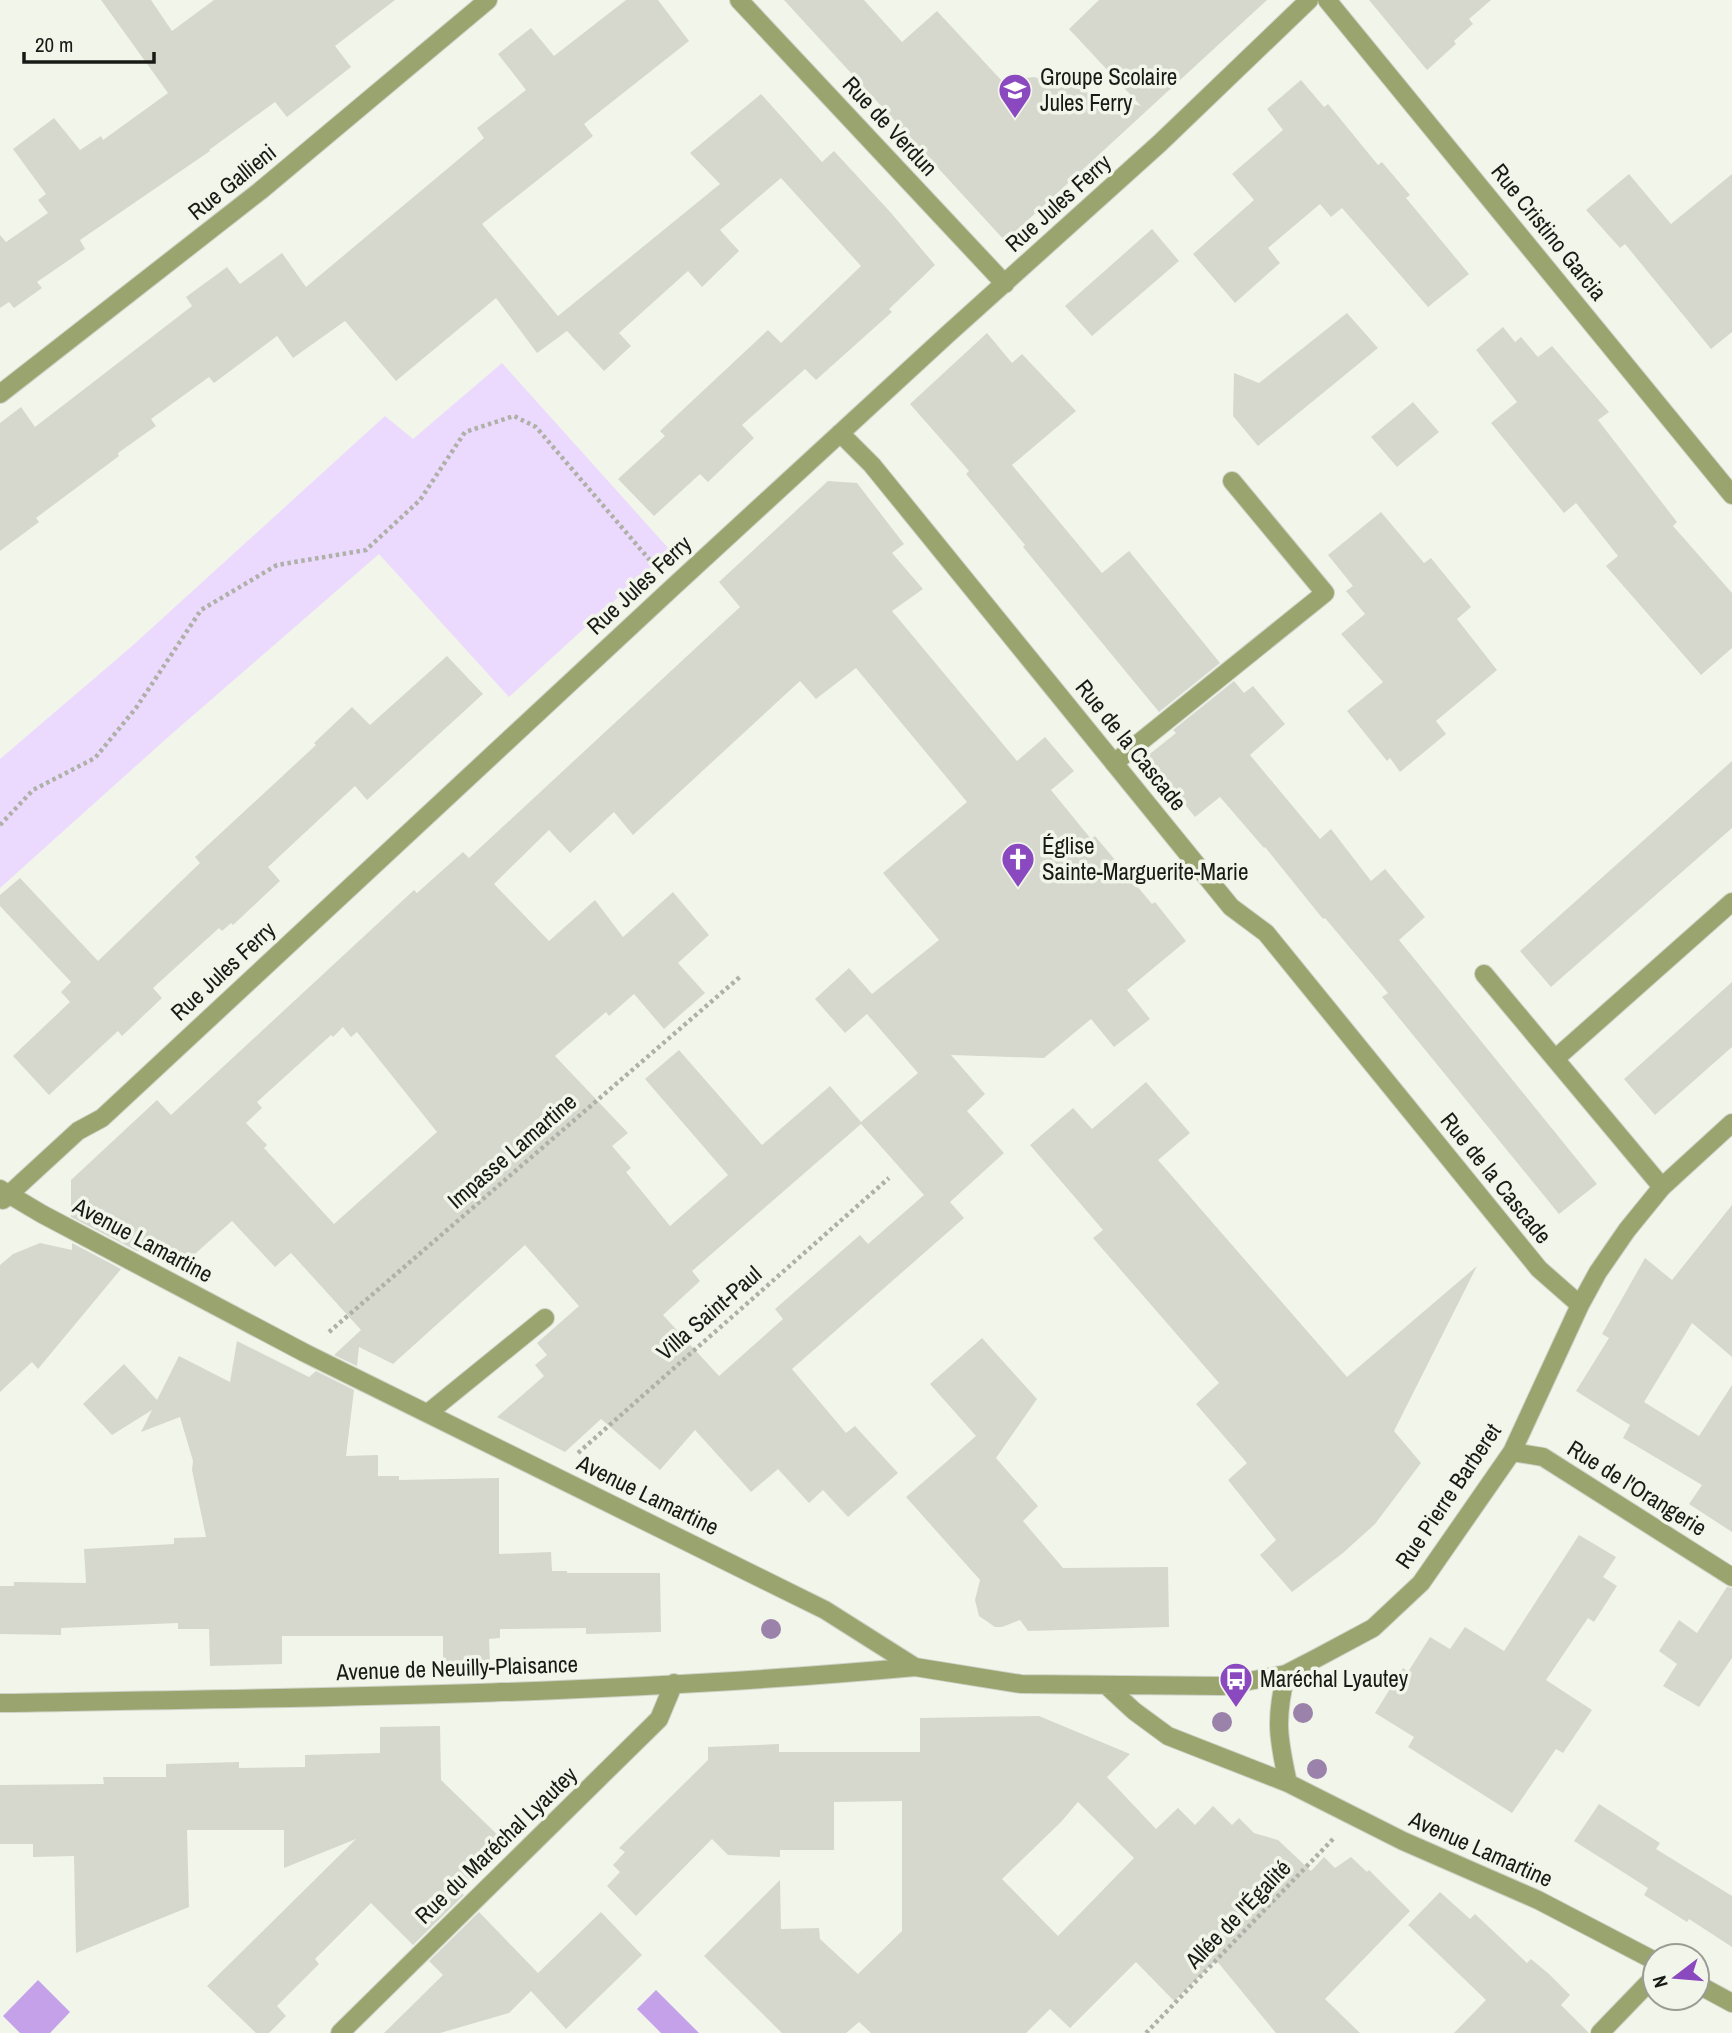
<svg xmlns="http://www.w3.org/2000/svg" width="1732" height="2033" font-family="'Archivo Narrow',sans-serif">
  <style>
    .green { fill: #ebdafe }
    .water { fill: #c5a1e9 }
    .building { fill: #d6d8ce; fill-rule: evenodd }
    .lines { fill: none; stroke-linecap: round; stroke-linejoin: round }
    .service-casing { stroke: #cfd2c8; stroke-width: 20 }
    .minor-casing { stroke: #cfd2c8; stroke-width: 20 }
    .path { stroke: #afb1a8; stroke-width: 4.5; stroke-dasharray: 3.5 3.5; stroke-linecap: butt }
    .service { stroke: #9aa46e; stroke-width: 18 }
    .minor { stroke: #9aa46e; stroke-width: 18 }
    .tree { fill: #9a82aa }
    .labels { text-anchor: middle; stroke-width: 7; stroke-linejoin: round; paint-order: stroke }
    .poi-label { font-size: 23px; fill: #191a16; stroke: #f2f5ea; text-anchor: start }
    .street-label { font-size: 23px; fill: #191a16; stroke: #f2f5ea }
  </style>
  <rect width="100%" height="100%" fill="#f2f5ea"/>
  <path class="green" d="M 502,363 L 670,550 L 509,697 L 379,554 L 167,738 L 0,888 L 0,759 L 131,647 L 385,416 L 413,439 Z"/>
  <path class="water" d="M 38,1980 L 70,2012 L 50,2033 L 20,2033 L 3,2016 Z
    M 656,1990 L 699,2033 L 661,2033 L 637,2009 Z"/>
  <path class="building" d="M 101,0 L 151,0 L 172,31 L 214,0 L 395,0 L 335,46 L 351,67 L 287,117 L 275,102 L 209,150 L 210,151 L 80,240 L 85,249 L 37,282 L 42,288 L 14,308 L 9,302 L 0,308 L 0,235 L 6,242 L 48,213 L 38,200 L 46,194 L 13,149 L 54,118 L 80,150 L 101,136 L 103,140 L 168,93 Z
    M 626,0 L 658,0 L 689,41 L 584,124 L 593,136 L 482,224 L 558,316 L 720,184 L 690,153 L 761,94 L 822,162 L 834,151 L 892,214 L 935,265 L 889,309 L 892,312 L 816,380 L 805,369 L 742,425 L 754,438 L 708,482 L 700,474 L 654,516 L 618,479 L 665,436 L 660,431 L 768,330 L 781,343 L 861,266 L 781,178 L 720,230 L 739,251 L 702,287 L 688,271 L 619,333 L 631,346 L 604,371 L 567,331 L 537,353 L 496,298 L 396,381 L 345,321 L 293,358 L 277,336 L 214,383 L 209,377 L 151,419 L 156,426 L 118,453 L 119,456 L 36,518 L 39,522 L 0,551 L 0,423 L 21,407 L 35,427 L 192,306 L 186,297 L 227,267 L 240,284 L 282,253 L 306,287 L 484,138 L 477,128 L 526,90 L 498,54 L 531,28 L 554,56 Z
    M 784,0 L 864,0 L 902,42 L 937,11 L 1002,81 L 1034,77 L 1141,106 L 1069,29 L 1099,0 L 1267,0 L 1005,241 Z
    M 1369,0 L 1491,0 L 1469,19 L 1473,24 L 1454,41 L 1456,44 L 1427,70 Z
    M 1301,80 L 1324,107 L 1328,104 L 1378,165 L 1382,162 L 1410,195 L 1406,198 L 1469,274 L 1428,307 L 1342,208 L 1331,217 L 1320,204 L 1268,248 L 1280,263 L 1235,303 L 1193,254 L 1254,200 L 1232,174 L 1283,130 L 1267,109 Z
    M 1629,174 L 1671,224 L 1732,174 L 1732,332 L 1711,349 L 1625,244 L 1620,248 L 1586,210 Z
    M 1152,229 L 1179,261 L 1092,336 L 1065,306 Z
    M 1347,313 L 1378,348 L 1258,446 L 1233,416 L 1234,373 L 1259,383 Z
    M 1503,327 L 1515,342 L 1521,337 L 1538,357 L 1552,346 L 1609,412 L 1598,420 L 1677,522 L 1673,526 L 1732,593 L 1732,648 L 1701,675 L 1606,566 L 1618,556 L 1576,503 L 1564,513 L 1491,423 L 1517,402 L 1476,350 Z
    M 987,333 L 1012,363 L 1022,354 L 1076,411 L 1012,465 L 1102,573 L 1129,551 L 1220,663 L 1159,712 L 1023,547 L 1025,545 L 966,474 L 969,471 L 910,404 Z
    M 1413,402 L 1439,432 L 1397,467 L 1371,437 Z
    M 828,481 L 857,483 L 904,544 L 892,553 L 923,589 L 892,611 L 1017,761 L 1045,737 L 1074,771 L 1051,790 L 1091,839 L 1095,836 L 1152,904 L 1155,902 L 1186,941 L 1127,990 L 1150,1019 L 1114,1047 L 1091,1019 L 1044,1058 L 951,1055 L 985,1094 L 967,1111 L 1004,1153 L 950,1202 L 964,1218 L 792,1369 L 846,1433 L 855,1426 L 898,1473 L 848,1517 L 823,1490 L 809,1503 L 778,1469 L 751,1492 L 695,1430 L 660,1470 L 601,1419 L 565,1452 L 497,1417 L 544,1376 L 535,1365 L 547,1355 L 537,1343 L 579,1306 L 525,1245 L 393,1364 L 359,1347 L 357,1366 L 334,1355 L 361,1330 L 291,1253 L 275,1267 L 232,1221 L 188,1260 L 157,1244 L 153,1248 L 137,1251 L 71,1217 L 71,1180 L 157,1100 L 171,1115 L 414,890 L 417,893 L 463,852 L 469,858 L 740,607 L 719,582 ZM 856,668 L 967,802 L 883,873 L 939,940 L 872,994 L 849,968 L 815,999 L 845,1033 L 867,1014 L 918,1073 L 861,1122 L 830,1086 L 762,1145 L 679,1050 L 645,1079 L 728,1175 L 670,1226 L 626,1172 L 631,1168 L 612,1146 L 628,1133 L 555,1056 L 606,1012 L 609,1016 L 634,994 L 664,1029 L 705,993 L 678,963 L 709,935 L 673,892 L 623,937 L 595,900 L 549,941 L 494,884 L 549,830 L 570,853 L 614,812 L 633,835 L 800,681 L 816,699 ZM 343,1027 L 351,1037 L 357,1032 L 437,1132 L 334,1224 L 264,1148 L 267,1145 L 246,1123 L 262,1108 L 257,1102 L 331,1035 L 333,1037 ZM 861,1124 L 924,1195 L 868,1244 L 860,1235 L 775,1309 L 783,1319 L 719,1376 L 663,1315 L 700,1281 L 692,1271 Z
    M 1381,512 L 1424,563 L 1431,558 L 1471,607 L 1457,619 L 1497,670 L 1436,721 L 1446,734 L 1400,772 L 1390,758 L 1387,761 L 1347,711 L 1383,682 L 1341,634 L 1365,614 L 1346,591 L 1353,586 L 1328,555 Z
    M 447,656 L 483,694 L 367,800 L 355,786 L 268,867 L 280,881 L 233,925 L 231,923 L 222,931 L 219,928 L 153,988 L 162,998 L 122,1036 L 118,1031 L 49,1095 L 13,1056 L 70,1002 L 61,992 L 71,982 L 0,906 L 0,895 L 20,878 L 98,961 L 200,863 L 195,857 L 316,745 L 314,743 L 352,707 L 370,725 Z
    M 1234,681 L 1244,693 L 1253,686 L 1285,724 L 1250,755 L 1320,839 L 1331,829 L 1371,881 L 1385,869 L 1425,917 L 1399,940 L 1597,1184 L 1559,1214 L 1382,997 L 1388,993 L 1325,918 L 1323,919 L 1265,847 L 1264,848 L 1220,797 L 1195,817 L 1146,757 L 1176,733 L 1173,730 Z
    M 1732,761 L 1732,828 L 1551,987 L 1520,951 Z
    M 1732,982 L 1732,1047 L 1655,1115 L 1624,1079 Z
    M 1146,1082 L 1190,1133 L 1158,1160 L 1347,1377 L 1477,1266 L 1394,1431 L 1421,1463 L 1375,1524 L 1343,1553 L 1292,1592 L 1260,1555 L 1276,1540 L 1228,1480 L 1247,1463 L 1196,1404 L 1219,1383 L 1093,1238 L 1103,1230 L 1030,1145 L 1073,1108 L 1092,1129 Z
    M 1732,1205 L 1732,1357 L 1692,1323 L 1644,1402 L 1699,1436 L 1732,1385 L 1732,1532 L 1689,1504 L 1702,1485 L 1623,1438 L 1632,1421 L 1630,1425 L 1576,1391 L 1609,1338 L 1602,1334 L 1645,1258 L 1672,1280 Z
    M 40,1243 L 72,1250 L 72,1243 L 121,1269 L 38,1369 L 32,1362 L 0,1392 L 0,1265 L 13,1254 Z
    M 982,1338 L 1037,1399 L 996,1458 L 1038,1506 L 1023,1521 L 1063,1568 L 1168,1567 L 1169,1627 L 1028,1631 L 1020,1620 L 1002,1627 L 995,1627 L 979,1616 L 975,1600 L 980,1580 L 906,1497 L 976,1436 L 930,1384 Z
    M 237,1341 L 309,1377 L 316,1371 L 354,1390 L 346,1456 L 378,1455 L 378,1476 L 399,1476 L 399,1480 L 499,1478 L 499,1554 L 551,1552 L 552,1571 L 567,1571 L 567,1573 L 660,1573 L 661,1632 L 586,1634 L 586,1628 L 500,1629 L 500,1638 L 489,1639 L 490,1661 L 443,1662 L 443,1636 L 282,1636 L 282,1664 L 210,1666 L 209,1629 L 178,1629 L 178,1623 L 61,1628 L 61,1635 L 0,1634 L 0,1586 L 14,1586 L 14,1582 L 86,1583 L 84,1549 L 174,1544 L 174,1538 L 206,1537 L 192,1470 L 193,1461 L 180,1417 L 141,1432 L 152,1410 L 112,1435 L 83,1404 L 124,1364 L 157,1400 L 179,1356 L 230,1382 Z
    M 1579,1535 L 1616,1557 L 1603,1577 L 1617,1586 L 1594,1622 L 1588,1618 L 1546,1680 L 1592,1710 L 1563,1753 L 1556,1749 L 1512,1813 L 1408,1747 L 1414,1737 L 1375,1713 L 1403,1668 L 1408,1672 L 1430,1637 L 1450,1649 L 1465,1627 L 1504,1651 Z
    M 1727,1587 L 1732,1588 L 1732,1658 L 1699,1707 L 1663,1686 L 1677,1664 L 1659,1651 L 1679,1620 L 1697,1633 Z
    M 1039,1716 L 1130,1754 L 1107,1777 L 1156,1829 L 1178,1808 L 1195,1825 L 1213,1806 L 1232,1825 L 1239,1818 L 1254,1833 L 1278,1840 L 1311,1871 L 1324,1857 L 1335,1868 L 1351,1857 L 1367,1872 L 1369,1870 L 1410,1911 L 1325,1999 L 1360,2033 L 1276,2033 L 1216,1960 L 1174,2001 L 1136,1962 L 1070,2028 L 1050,2009 L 1026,2033 L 871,2033 L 859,2022 L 846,2033 L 782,2033 L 704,1956 L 780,1880 L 781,1929 L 819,1928 L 820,1939 L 858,1974 L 902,1931 L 902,1801 L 834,1802 L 834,1850 L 780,1850 L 780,1857 L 728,1855 L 712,1839 L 636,1916 L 607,1886 L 620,1872 L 613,1865 L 625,1852 L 619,1848 L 708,1760 L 708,1747 L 779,1744 L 779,1752 L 920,1752 L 920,1718 ZM 1078,1802 L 1134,1858 L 1058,1936 L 1002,1879 L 1061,1822 Z
    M 440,1726 L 441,1780 L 506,1843 L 458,1890 L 464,1895 L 413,1945 L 371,1903 L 315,1959 L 319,1964 L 277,2006 L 286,2016 L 269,2033 L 256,2033 L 207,1986 L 356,1839 L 284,1868 L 284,1830 L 187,1830 L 189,1907 L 76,1953 L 74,1856 L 33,1857 L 33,1844 L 0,1844 L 0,1785 L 104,1784 L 103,1777 L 166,1777 L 166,1764 L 239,1762 L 239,1768 L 305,1767 L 305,1755 L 380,1753 L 380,1727 Z
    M 1599,1804 L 1660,1843 L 1656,1849 L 1732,1896 L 1732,1947 L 1689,1919 L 1687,1922 L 1644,1895 L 1648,1888 L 1574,1841 Z
    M 1440,1892 L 1470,1919 L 1475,1914 L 1527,1963 L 1531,1959 L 1549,1974 L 1570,1995 L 1561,2005 L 1589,2033 L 1454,2033 L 1486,2000 L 1408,1925 Z
    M 479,1912 L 538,1973 L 601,1912 L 642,1955 L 566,2029 L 531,1991 L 509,2013 L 440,2033 L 384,2033 L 443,1975 L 429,1961 Z"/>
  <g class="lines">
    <defs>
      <path id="service" d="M 1114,763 L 1325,593 L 1232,481
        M 1484,974 L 1662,1187
        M 1555,1059 L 1732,902"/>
      <path id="minor" d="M 739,0 L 1005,284
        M 1327,0 L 1732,495
        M 0,394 L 260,191 L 488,0
        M 840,433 L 872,465 L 1231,907 L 1266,933 L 1539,1269 L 1580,1305
        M 0,1189 L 42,1214 L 305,1353 L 825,1610 L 915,1667 L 1021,1684 L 1223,1686 L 1286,1674 L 1317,1658 L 1373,1628 L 1421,1583 L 1512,1452 L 1580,1305 L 1598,1272 L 1627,1230 L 1662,1187 L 1732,1123
        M 3,1200 L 78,1131 L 102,1118 L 673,587 L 948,334 L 1160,143 L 1309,0
        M 428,1413 L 545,1318
        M 1512,1452 L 1543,1457 L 1732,1577
        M 1286,1674 C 1275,1719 1278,1738 1288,1783
        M 1107,1686 L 1134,1711 L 1168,1736 L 1288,1783 L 1403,1841 L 1538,1900 L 1655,1961
        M 0,1703 C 305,1698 611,1695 915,1667
        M 1697,1984 L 1732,2003
        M 340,2033 L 659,1719 L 674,1683
        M 1600,2033 L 1655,1976"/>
    </defs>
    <use href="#service" class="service-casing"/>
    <use href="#minor" class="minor-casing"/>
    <path class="path" d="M 0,825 L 33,790 L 95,758 L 136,708 L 201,610 L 277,565 L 366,550 L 420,500 L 465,432 L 514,416 L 536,427 L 654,565
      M 329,1332 L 741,976
      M 578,1453 L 889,1178
      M 1146,2033 L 1333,1839"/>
    <use href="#service" class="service"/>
    <use href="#minor" class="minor"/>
  </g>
  <g class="tree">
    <circle cx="771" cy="1629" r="10"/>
    <circle cx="1303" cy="1713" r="10"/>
    <circle cx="1222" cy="1722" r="10"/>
    <circle cx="1317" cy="1769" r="10"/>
  </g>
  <defs>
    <symbol id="school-pin" viewBox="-11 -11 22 30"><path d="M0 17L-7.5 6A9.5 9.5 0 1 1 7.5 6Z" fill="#8a49be" stroke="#f2f5ea"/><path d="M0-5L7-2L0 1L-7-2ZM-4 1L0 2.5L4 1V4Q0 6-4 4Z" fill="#fff"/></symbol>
    <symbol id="church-pin" viewBox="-11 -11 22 30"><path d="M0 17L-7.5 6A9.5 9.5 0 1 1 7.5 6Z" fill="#8a49be" stroke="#f2f5ea"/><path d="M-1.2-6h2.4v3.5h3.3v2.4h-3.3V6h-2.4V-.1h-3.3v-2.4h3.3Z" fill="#fff"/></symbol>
    <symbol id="bus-pin" viewBox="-11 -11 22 30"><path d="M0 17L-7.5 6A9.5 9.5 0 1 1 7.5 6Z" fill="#8a49be" stroke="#f2f5ea"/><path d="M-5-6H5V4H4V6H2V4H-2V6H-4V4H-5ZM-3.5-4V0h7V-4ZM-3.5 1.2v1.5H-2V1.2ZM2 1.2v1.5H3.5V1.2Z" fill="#fff"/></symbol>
  </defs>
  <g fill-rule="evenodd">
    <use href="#school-pin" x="996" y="71" width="38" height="52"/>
    <use href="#church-pin" x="999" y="840" width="38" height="52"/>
    <use href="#bus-pin" x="1217" y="1660" width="38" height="52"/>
  </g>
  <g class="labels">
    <g class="poi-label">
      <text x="1040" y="85">Groupe Scolaire<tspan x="1040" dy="26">Jules Ferry</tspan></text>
      <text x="1042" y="854">Église<tspan x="1042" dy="26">Sainte-Marguerite-Marie</tspan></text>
      <text x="1260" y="1687">Maréchal Lyautey</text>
    </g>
    <g class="street-label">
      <text transform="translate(890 126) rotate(47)" y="8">Rue de Verdun</text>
      <text transform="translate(232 182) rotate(-39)" y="8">Rue Gallieni</text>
      <text transform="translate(1058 203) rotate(-42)" y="8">Rue Jules Ferry</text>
      <text transform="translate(1549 232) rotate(51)" y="8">Rue Cristino Garcia</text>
      <text transform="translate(639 585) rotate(-43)" y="8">Rue Jules Ferry</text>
      <text transform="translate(1131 745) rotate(51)" y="8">Rue de la Cascade</text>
      <text transform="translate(223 971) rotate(-43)" y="8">Rue Jules Ferry</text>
      <text transform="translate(512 1151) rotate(-41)" y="8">Impasse Lamartine</text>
      <text transform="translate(1496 1178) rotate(51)" y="8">Rue de la Cascade</text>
      <text transform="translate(143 1240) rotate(28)" y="8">Avenue Lamartine</text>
      <text transform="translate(709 1313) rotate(-41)" y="8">Villa Saint-Paul</text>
      <text transform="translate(1637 1488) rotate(32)" y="8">Rue de l'Orangerie</text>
      <text transform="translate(648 1495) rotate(26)" y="8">Avenue Lamartine</text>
      <text transform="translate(1448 1496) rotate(-56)" y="8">Rue Pierre Barberet</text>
      <text transform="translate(457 1668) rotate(-2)" y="8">Avenue de Neuilly-Plaisance</text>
      <text transform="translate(496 1845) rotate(-44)" y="8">Rue du Maréchal Lyautey</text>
      <text transform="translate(1481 1849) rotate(24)" y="8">Avenue Lamartine</text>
      <text transform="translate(1238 1914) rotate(-46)" y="8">Allée de l'Égalité</text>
    </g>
  </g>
  <g transform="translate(1676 1977) rotate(254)"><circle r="33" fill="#f2f5ea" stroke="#9b9d95" stroke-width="2"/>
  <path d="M0-5L12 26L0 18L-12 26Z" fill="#8a49be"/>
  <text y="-10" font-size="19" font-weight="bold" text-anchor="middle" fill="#191a16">N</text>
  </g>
  <path d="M24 52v10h130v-10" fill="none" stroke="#191a16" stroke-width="3.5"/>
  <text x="35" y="52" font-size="21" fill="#191a16" stroke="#f2f5ea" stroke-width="5" paint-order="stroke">20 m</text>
</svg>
